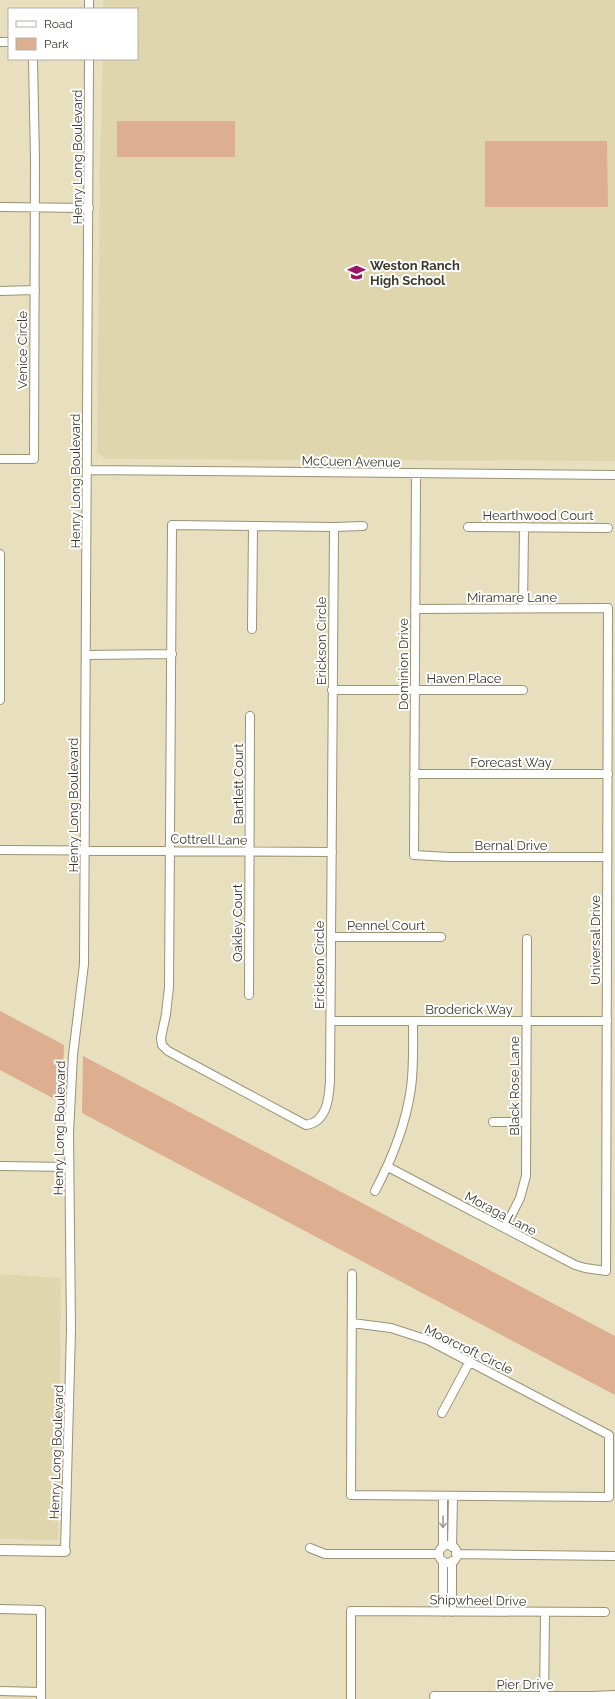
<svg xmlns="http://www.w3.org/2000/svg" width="615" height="1699" font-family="Raleway,sans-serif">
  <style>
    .built { fill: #e0d6ae }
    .green { fill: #ddae90 }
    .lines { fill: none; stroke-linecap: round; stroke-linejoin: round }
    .minor-casing { stroke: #9a9374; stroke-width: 10 }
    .tertiary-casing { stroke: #9a9374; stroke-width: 12 }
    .minor { stroke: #fff; stroke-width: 8 }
    .tertiary { stroke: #fff; stroke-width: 10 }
    .oneway { stroke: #9e9c96 }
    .labels { text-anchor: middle; stroke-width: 4; stroke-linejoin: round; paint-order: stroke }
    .street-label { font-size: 13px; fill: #3c392c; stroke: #fff }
    .poi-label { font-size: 13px; font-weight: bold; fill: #3c392c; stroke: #fff; text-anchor: start }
  </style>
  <rect width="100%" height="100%" fill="#e7dfbe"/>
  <path class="built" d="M 103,0 L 615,0 L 615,461 L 105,459 L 97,452 L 100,160 L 103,59 L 137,59 L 137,9 L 103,9 Z
    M 0,1274 L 61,1278 L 58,1540 L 0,1539 Z"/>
  <path class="green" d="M 117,121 L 235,121 L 235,157 L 117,157 Z
    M 485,141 L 607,141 L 608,207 L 485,207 Z
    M 0,1011 L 64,1045 L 62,1103 L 0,1070 Z
    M 83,1056 L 615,1336 L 615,1395 L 82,1113 Z"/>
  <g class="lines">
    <defs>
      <path id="minor" d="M 89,9 L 89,0
        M 0,42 L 9,42
        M 0,207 L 89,208
        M 0,291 L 35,290
        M 0,459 L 34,459 L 35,160 L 33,59
        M 87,470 L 615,475
        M 416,474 L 414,855 L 449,857 L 607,857
        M 334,527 L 330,1081 C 329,1098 327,1122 306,1125 L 168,1051 L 162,1045 L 161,1038 L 166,1014 L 169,987 L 172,525 L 334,527 L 363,526
        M 468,527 L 608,528
        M 0,554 L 0,700
        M 523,608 L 524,527
        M 252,629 L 253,527
        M 86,655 L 172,654
        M 332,690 L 523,690
        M 414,774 L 608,774
        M 0,850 L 332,852
        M 332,937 L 441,937
        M 249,995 L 250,716
        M 331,1021 L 607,1021
        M 493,1122 L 526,1122
        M 0,1166 L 69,1167
        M 388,1167 L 575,1265 L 585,1268 L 606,1271 L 608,608 L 415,609
        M 375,1191 C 392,1159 406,1124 411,1088 C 414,1066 413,1043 413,1021
        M 505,1228 L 520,1198 L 526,1176 L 527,939
        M 352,1323 L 391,1328 L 428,1340 L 609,1435 L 609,1497 L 351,1495 L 352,1274
        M 442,1413 L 470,1361
        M 443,1497 L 443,1547
        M439 1554a9 9 0 1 1 18 0a9 9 0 1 1-18 0Z
        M 452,1547 L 453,1497
        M 310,1548 L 325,1554 L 439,1554
        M 65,1551 L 71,1330 L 69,1133 L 73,1055 L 84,964 L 89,59
        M 456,1554 L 615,1556
        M 443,1561 L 443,1612
        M 452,1561 L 452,1612
        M 0,1609 L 41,1610 L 41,1699
        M 0,1691 L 41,1692
        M 434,1696 L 592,1696 L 615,1695
        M 351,1699 L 351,1611 L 605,1612
        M 544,1699 L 545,1613"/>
      <path id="tertiary" d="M 0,1550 L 65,1551"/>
    </defs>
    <use href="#minor" class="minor-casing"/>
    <use href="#tertiary" class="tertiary-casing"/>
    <use href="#minor" class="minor"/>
    <use href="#tertiary" class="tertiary"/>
  </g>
  <defs><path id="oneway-shaft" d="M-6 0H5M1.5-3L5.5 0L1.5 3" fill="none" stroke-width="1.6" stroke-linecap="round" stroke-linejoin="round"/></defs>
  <use class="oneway" href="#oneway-shaft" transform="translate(443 1522) rotate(90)"/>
  <defs>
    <symbol id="school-bare" viewBox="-9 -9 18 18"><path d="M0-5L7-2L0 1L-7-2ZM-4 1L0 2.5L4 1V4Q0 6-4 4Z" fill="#9d1464" stroke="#fff" stroke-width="2.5" paint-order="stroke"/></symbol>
  </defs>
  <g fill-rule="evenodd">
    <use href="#school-bare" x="344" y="260" width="25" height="25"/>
  </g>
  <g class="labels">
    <g class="street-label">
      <text transform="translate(77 157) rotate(-90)" y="5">Henry Long Boulevard</text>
      <text transform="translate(22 350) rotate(-90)" y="5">Venice Circle</text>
      <text transform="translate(351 461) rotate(1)" y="5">McCuen Avenue</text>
      <text transform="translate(75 481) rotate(-90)" y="5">Henry Long Boulevard</text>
      <text x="538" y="520">Hearthwood Court</text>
      <text x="512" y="602">Miramare Lane</text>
      <text transform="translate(321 641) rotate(-90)" y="5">Erickson Circle</text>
      <text transform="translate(403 664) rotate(-90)" y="5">Dominion Drive</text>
      <text x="464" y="683">Haven Place</text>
      <text x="511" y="767">Forecast Way</text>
      <text transform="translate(238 784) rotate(-90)" y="5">Bartlett Court</text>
      <text transform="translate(73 805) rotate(-90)" y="5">Henry Long Boulevard</text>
      <text transform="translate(209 839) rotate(1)" y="5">Cottrell Lane</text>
      <text x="511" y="850">Bernal Drive</text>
      <text transform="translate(237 923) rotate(-90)" y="5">Oakley Court</text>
      <text x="386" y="930">Pennel Court</text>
      <text transform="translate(595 940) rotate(-90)" y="5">Universal Drive</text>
      <text transform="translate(319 965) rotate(-90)" y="5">Erickson Circle</text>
      <text x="469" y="1014">Broderick Way</text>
      <text transform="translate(514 1086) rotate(-90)" y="5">Black Rose Lane</text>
      <text transform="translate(59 1128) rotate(-89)" y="5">Henry Long Boulevard</text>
      <text transform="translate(501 1213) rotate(28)" y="5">Moraga Lane</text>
      <text transform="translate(469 1349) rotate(26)" y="5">Moorcroft Circle</text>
      <text transform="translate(56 1452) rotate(-88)" y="5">Henry Long Boulevard</text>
      <text transform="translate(478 1600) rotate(1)" y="5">Shipwheel Drive</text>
      <text x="525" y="1689">Pier Drive</text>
    </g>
    <g class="poi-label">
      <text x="370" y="270">Weston Ranch<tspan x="370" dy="15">High School</tspan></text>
    </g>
  </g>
  <rect x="8" y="8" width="130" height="52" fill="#ffffff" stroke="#b1b0ab"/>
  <rect x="16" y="21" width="20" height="6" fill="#ffffff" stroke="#b1b0ab"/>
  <text x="44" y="28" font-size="12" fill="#3c392c">Road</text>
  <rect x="16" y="38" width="20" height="12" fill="#ddae90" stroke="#b1b0ab"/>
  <text x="44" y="48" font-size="12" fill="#3c392c">Park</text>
</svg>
